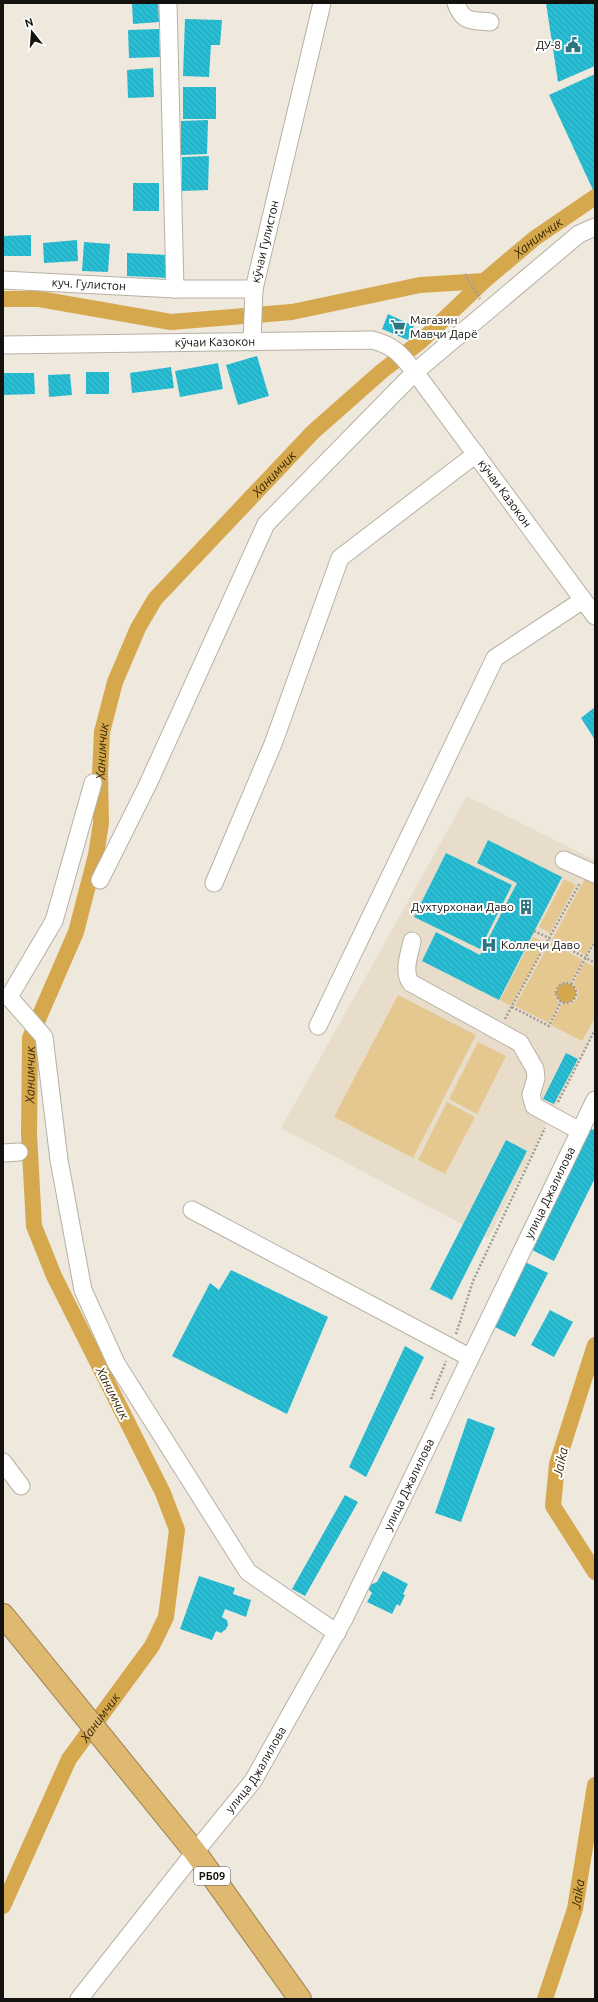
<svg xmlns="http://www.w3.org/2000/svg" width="598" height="2002" font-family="Ubuntu,sans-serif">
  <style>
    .built { fill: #e8ddcb }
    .grass { fill: #e5c790 }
    .water { fill: #d5a84e }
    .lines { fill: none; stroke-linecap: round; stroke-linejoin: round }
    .canal { stroke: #d5a84e; stroke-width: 16 }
    .building { fill: url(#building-back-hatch) }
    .minor-casing { stroke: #b7b1a5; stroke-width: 19 }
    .highway-casing { stroke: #997f4e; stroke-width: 24 }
    .path { stroke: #a19c93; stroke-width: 2.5; stroke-dasharray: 2 2; stroke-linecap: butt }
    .minor { stroke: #fff; stroke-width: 17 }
    .highway { stroke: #e0b970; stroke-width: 22 }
    .labels { text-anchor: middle; stroke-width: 4; stroke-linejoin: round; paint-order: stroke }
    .shield { fill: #fff; stroke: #5a5956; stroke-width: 1 }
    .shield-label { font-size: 11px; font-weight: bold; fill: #14120e }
    .poi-label { font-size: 12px; fill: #14120e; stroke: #fff; text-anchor: end }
    .street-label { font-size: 12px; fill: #14120e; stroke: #fff }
    .water-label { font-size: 13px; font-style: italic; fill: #392700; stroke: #fff }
  </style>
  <defs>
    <pattern id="building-back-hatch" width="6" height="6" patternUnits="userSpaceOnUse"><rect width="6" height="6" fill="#29bdd4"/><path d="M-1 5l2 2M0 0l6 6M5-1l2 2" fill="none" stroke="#24a1b5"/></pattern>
  </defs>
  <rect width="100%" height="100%" fill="#efe8dc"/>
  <path class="built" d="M 467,796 L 595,860 L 595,1030 L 488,1238 L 281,1128 Z"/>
  <path class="grass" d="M 588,873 L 595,876 L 595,917 L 593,922 L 595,938 L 586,955 L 553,938 Z
    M 564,879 L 576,885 L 550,933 L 539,927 Z
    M 533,937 L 546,943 L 511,1006 L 500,1000 Z
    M 550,942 L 583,960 L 571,982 C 557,981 550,993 559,1003 L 549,1023 L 515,1006 Z
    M 585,962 L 595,967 L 595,1018 L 582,1041 L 551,1025 L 562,1004 L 571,1004 L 577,999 L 578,991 L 573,984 Z
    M 398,995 L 476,1035 L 413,1158 L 334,1117 Z
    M 478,1042 L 506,1056 L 477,1114 L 449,1099 Z
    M 447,1102 L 475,1117 L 445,1174 L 418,1160 Z"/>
  <path class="water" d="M556 993a10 10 0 1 1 20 0a10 10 0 1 1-20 0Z"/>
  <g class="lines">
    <g class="canal">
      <path id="s1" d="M 3,299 L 39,299 L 171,322 L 292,312 L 420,285 L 484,281 L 535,238 L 595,197"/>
      <path d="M 595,1345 L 557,1464 L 553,1506 L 595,1572"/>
      <path id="s2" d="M 3,1906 L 69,1759 L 152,1646 L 166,1617 L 177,1530 L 163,1493 L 54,1276 L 34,1226 L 29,1134 L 30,1038 L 76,932 L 96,855 L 101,823 L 100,774 L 102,732 L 115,682 L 138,628 L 155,599 L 313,432 L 382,371 L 420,342 L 484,281"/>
      <path id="s3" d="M 545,1999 L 575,1909 L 595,1785"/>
    </g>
  </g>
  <path class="building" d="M 132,3 L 158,3 L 159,22 L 133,24 Z
    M 546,3 L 595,3 L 595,66 L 558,82 Z
    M 185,19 L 222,20 L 220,45 L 211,45 L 209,77 L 183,76 Z
    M 159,29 L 160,57 L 129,58 L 128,30 Z
    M 153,68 L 154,97 L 128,98 L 127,70 Z
    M 595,74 L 595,189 L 593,190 L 549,95 Z
    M 183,87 L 216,87 L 216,119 L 183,119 Z
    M 208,120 L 207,154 L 181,155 L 181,121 Z
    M 209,156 L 208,190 L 182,191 L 182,157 Z
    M 133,183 L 159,183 L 159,211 L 133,211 Z
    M 31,235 L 31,256 L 3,256 L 3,236 Z
    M 77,240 L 78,261 L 44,263 L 43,243 Z
    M 84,242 L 110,244 L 108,272 L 82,271 Z
    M 127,253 L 168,255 L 169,278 L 127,276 Z
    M 388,314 L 414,326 L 408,340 L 382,329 Z
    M 257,356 L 269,396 L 238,405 L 226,365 Z
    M 218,363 L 223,389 L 180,397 L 175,371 Z
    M 171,367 L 174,388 L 132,393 L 130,373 Z
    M 86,372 L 109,372 L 109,394 L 86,394 Z
    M 3,373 L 34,373 L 35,394 L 3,395 Z
    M 70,374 L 72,395 L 49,397 L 48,375 Z
    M 595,707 L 595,740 L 581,718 Z
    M 488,840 L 562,877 L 499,1000 L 422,961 L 436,932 L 480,955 L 517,883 L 477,863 Z
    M 446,853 L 512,885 L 480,949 L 414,917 Z
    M 566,1053 L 578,1059 L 554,1104 L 543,1099 Z
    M 591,1129 L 595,1130 L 595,1178 L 554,1261 L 530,1249 Z
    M 506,1140 L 527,1151 L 452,1300 L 430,1289 Z
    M 523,1261 L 548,1273 L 515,1337 L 491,1325 Z
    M 231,1270 L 328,1317 L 287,1414 L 172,1356 L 210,1283 L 219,1290 Z
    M 550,1310 L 573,1322 L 554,1357 L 531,1345 Z
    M 405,1346 L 424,1357 L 366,1477 L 349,1467 Z
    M 468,1418 L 495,1428 L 461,1522 L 435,1513 Z
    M 345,1495 L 358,1502 L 305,1596 L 292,1589 Z
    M 383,1571 L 408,1584 L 403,1594 L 405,1595 L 400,1606 L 397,1604 L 392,1614 L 367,1602 L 372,1593 L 369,1590 L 370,1585 L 377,1582 Z
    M 199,1576 L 235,1588 L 233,1594 L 251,1600 L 246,1617 L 225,1609 L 222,1617 L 227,1620 L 228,1625 L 226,1629 L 221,1633 L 216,1631 L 212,1640 L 180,1629 Z"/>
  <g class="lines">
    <defs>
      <g id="minor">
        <path d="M 168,3 L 175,289"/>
        <path d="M 456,3 C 463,23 471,20 490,22"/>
        <path id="s4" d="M 3,280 L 175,289 L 254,289 L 322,3"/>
        <path d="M 252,342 L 254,289"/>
        <path id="s5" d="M 3,345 L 372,340 C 395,346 400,354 415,372 L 595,616"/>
        <path d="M 93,783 L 54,921 L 9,997 L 44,1037 L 59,1160 L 83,1290 L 116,1363 L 248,1572 L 337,1633"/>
        <path d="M 564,860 L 595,874"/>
        <path d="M 100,880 L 148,784 L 266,524 L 415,372 L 579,234 L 595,227"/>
        <path d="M 214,883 L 273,744 L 340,558 L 476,454"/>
        <path d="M 412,941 C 410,953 402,972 411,983 L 520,1043 L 535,1069 L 536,1078 L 531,1095 L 534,1106 L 580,1131"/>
        <path d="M 318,1026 L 495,658 L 583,600"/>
        <path d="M 3,1153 L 19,1152"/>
        <path d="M 192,1210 L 469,1357"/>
        <path d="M 3,1462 L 21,1486"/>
        <path id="s6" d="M 79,1999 L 195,1852 L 253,1781 L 345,1617 L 595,1100"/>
      </g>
      <path id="highway" d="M 3,1615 L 195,1852 L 300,1999"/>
    </defs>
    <use href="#minor" class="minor-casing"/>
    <use href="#highway" class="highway-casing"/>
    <path class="path" d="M 465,274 L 480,299
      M 595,919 L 595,928
      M 534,931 L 549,938 L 580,883
      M556 993a10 10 0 1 1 20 0a10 10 0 1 1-20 0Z
      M 571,984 L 595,941
      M 512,1007 L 549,1026 L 561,1002
      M 505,1019 L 549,938 L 595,963
      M 558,1102 L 595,1030
      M 456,1334 L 473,1281 L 545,1128
      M 431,1399 L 446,1361"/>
    <use href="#minor" class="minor"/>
    <use href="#highway" class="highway"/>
  </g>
  <defs>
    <symbol id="civic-bare" viewBox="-9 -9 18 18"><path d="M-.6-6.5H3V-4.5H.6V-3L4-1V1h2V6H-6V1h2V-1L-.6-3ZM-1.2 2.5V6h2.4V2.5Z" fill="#2e7481" stroke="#fff" stroke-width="2.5" paint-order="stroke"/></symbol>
    <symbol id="supermarket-bare" viewBox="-9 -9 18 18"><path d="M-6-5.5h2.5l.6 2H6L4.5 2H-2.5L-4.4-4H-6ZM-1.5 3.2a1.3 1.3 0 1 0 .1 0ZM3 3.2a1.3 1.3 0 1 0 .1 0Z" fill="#2e7481" stroke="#fff" stroke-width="2.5" paint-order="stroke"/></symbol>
    <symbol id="building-bare" viewBox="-9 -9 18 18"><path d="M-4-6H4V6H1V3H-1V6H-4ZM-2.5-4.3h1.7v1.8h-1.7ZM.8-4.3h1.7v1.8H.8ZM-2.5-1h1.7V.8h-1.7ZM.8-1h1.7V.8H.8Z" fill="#2e7481" stroke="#fff" stroke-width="2.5" paint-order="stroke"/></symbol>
    <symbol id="hospital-bare" viewBox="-9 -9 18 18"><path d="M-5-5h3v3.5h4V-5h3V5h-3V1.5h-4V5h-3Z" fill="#2e7481" stroke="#fff" stroke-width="2.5" paint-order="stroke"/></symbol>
  </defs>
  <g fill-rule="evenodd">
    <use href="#civic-bare" x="562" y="34" width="22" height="22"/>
    <use href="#supermarket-bare" x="387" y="316" width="22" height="22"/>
    <use href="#building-bare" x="515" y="896" width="22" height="22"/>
    <use href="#hospital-bare" x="478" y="934" width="22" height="22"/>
  </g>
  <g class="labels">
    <rect class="shield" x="194" y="1867" width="36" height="18" rx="3"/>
    <g class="shield-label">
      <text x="212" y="1880">РБ09</text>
    </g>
    <g class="poi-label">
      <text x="561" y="49">ДУ-8</text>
      <text x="410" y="324" text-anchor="start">Магазин<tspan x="410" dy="14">Мавҷи Дарё</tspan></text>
      <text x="514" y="911">Духтурхонаи Даво</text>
      <text x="501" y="949" text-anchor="start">Коллеҷи Даво</text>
    </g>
    <g class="street-label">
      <text dy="4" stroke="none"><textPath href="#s4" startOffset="300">кӯчаи Гулистон</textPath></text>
      <text dy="4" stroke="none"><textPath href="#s4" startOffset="86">куч. Гулистон</textPath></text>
      <text dy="4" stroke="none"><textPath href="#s5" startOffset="212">кӯчаи Казокон</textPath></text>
      <text dy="4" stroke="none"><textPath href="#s5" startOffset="575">кӯчаи Казокон</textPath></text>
      <text dy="4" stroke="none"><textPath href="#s6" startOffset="938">улица Джалилова</textPath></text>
      <text dy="4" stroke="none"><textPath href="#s6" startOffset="614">улица Джалилова</textPath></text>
      <text dy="4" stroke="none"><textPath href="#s6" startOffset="290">улица Джалилова</textPath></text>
    </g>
    <g class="water-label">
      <text dy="5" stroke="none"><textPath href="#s1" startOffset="556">Ханимчик</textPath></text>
      <text dy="5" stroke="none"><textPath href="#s2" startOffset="1581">Ханимчик</textPath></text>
      <text dy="5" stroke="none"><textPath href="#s2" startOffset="1245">Ханимчик</textPath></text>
      <text dy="5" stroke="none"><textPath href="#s2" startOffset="909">Ханимчик</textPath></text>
      <text transform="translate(113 1393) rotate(63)" y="5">Ханимчик</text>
      <text transform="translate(560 1462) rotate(-78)" y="5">Jaika</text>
      <text dy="5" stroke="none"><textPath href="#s2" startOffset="213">Ханимчик</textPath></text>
      <text dy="5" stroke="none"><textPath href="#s3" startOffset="110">Jaika</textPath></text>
    </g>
  </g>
  <rect width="598" height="2002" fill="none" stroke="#14120e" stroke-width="8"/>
  <g transform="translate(32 32) rotate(343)" stroke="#ffffff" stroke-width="3" paint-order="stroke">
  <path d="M0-3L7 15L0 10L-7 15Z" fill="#14120e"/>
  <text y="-6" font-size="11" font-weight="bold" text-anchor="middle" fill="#14120e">N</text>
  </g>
</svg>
